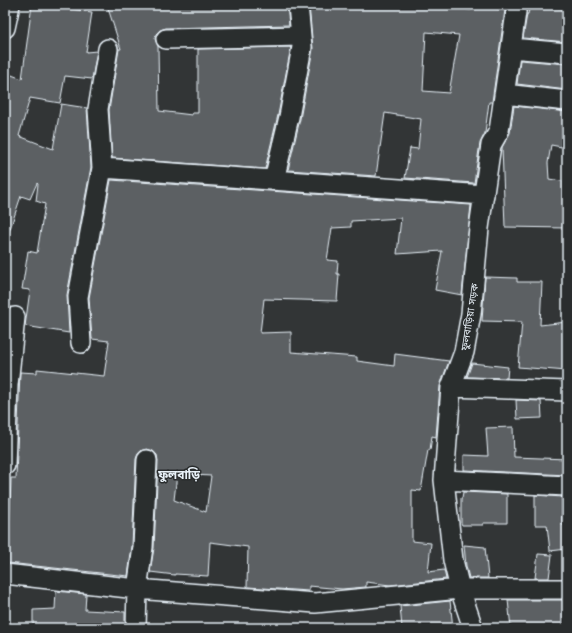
<svg xmlns="http://www.w3.org/2000/svg" width="572" height="633" font-family="'Shantell Sans','Noto Sans Bengali',sans-serif">
  <style>
    .building { fill: #5c6063; stroke: #e8f1f8; fill-rule: evenodd }
    .lines { fill: none; stroke-linecap: round; stroke-linejoin: round }
    .minor-casing { stroke: #e8f1f8; stroke-width: 22 }
    .minor { stroke: #2a2d2e; stroke-width: 19 }
    .labels { text-anchor: middle; stroke-width: 3; stroke-linejoin: round; paint-order: stroke }
    .street-label { font-size: 10px; fill: #e8f1f8; stroke: #2a2d2e }
    .quarter-label { font-size: 12px; font-weight: bold; fill: #e8f1f8; stroke: #2a2d2e }
  </style>
  <rect width="100%" height="100%" fill="#323536"/>
  <filter id="ink" filterUnits="userSpaceOnUse"><feTurbulence type="fractalNoise" baseFrequency=".025" numOctaves="2"/><feDisplacementMap in="SourceGraphic" scale="8" xChannelSelector="R" yChannelSelector="G"/><feConvolveMatrix kernelMatrix="1 2 1 2 8 2 1 2 1" color-interpolation-filters="sRGB"/></filter>
  <g filter="url(#ink)">
    <path class="building" d="M 32,5 L 42,5 L 92,12 L 86,52 L 97,51 L 92,79 L 65,76 L 60,103 L 30,98 L 19,136 L 53,149 L 61,104 L 87,108 L 91,167 L 67,295 L 69,333 L 25,326 L 30,290 L 22,289 L 28,251 L 37,253 L 45,204 L 36,201 L 38,184 L 37,183 L 30,199 L 21,196 L 8,235 L 5,235 L 5,82 L 9,74 L 22,79 Z
      M 107,5 L 287,5 L 289,25 L 166,28 L 160,30 L 156,34 L 155,39 L 158,46 L 159,111 L 192,115 L 192,113 L 198,113 L 198,49 L 291,47 L 278,115 L 265,169 L 112,158 L 109,110 L 119,49 L 121,49 Z
      M 309,5 L 419,5 L 471,10 L 472,5 L 505,10 L 492,102 L 489,102 L 485,133 L 480,143 L 474,183 L 405,178 L 410,148 L 418,149 L 421,119 L 385,113 L 376,176 L 288,170 L 300,119 L 313,49 ZM 426,32 L 459,35 L 449,93 L 423,91 Z
      M 530,5 L 540,5 L 567,9 L 567,42 L 523,38 L 527,14 L 528,14 Z
      M 520,60 L 567,64 L 567,90 L 517,84 Z
      M 514,106 L 567,112 L 567,148 L 551,145 L 548,163 L 549,179 L 567,182 L 567,228 L 505,227 L 502,147 L 510,133 Z
      M 111,180 L 471,205 L 462,295 L 435,290 L 442,251 L 397,254 L 401,218 L 351,221 L 351,227 L 332,228 L 327,260 L 338,261 L 337,274 L 339,274 L 337,301 L 264,299 L 260,333 L 291,332 L 291,352 L 357,357 L 357,361 L 394,366 L 395,354 L 449,361 L 440,386 L 436,437 L 432,436 L 430,450 L 428,450 L 421,491 L 412,490 L 412,541 L 431,543 L 428,572 L 444,570 L 446,579 L 390,585 L 366,582 L 366,587 L 342,589 L 309,586 L 309,591 L 247,587 L 248,547 L 210,542 L 208,576 L 175,574 L 175,575 L 150,572 L 154,548 L 158,461 L 157,455 L 153,451 L 147,449 L 142,450 L 138,454 L 136,459 L 132,546 L 128,576 L 8,563 L 11,478 L 16,478 L 20,372 L 37,373 L 37,369 L 104,376 L 109,341 L 92,339 L 89,298 ZM 177,474 L 211,476 L 206,512 L 174,500 Z
      M 485,277 L 517,278 L 517,282 L 542,282 L 540,325 L 567,322 L 567,371 L 518,367 L 522,322 L 482,321 Z
      M 472,363 L 508,367 L 507,378 L 467,377 Z
      M 516,400 L 541,401 L 542,418 L 517,419 Z
      M 513,427 L 514,457 L 567,459 L 567,475 L 464,470 L 464,455 L 488,456 L 486,428 Z
      M 463,492 L 507,494 L 507,523 L 483,523 L 483,525 L 462,525 L 461,523 L 461,498 L 462,498 Z
      M 535,495 L 562,497 L 562,525 L 567,525 L 567,549 L 550,551 L 547,525 L 535,525 Z
      M 464,545 L 485,547 L 488,578 L 469,578 L 466,566 Z
      M 538,554 L 552,555 L 549,578 L 535,578 Z
      M 56,591 L 86,594 L 85,610 L 125,612 L 125,628 L 33,628 L 33,610 L 55,609 Z
      M 508,600 L 567,600 L 567,628 L 511,628 Z
      M 450,601 L 453,628 L 402,628 L 400,606 Z"/>
    <g class="lines">
      <defs>
        <path id="minor" d="M 5,28 L 10,5
          M 166,39 L 301,36
          M 511,48 L 567,53
          M 504,94 L 567,101
          M 102,168 L 98,109 L 108,49
          M 274,180 L 289,117 L 302,47 L 298,5
          M 81,343 L 78,297 L 102,168 L 484,195
          M 451,387 L 567,391
          M 5,465 L 8,385 L 15,317
          M 444,480 L 567,486
          M 5,574 L 137,589 L 315,603 L 460,589 L 567,589
          M 136,628 L 137,589 L 143,547 L 147,460
          M 473,628 L 460,589 L 453,560 L 444,480 L 451,387 L 464,352 L 471,314 L 479,228 L 491,145 L 499,131 L 517,5"/>
      </defs>
      <use href="#minor" class="minor-casing"/>
      <use href="#minor" class="minor"/>
    </g>
  </g>
  <g class="labels">
    <g class="street-label">
      <text transform="translate(469 317) rotate(-81)" y="4">ফুলবাড়িয়া সড়ক</text>
    </g>
    <g class="quarter-label">
      <text x="179" y="479">ফুলবাড়ি</text>
    </g>
  </g>
  <rect width="572" height="633" fill="none" stroke="#2a2d2e" stroke-width="20"/>
  <rect x="10" y="10" width="552" height="613" fill="none" stroke="#e8f1f8" stroke-width="1.5" filter="url(#ink)"/>
</svg>
